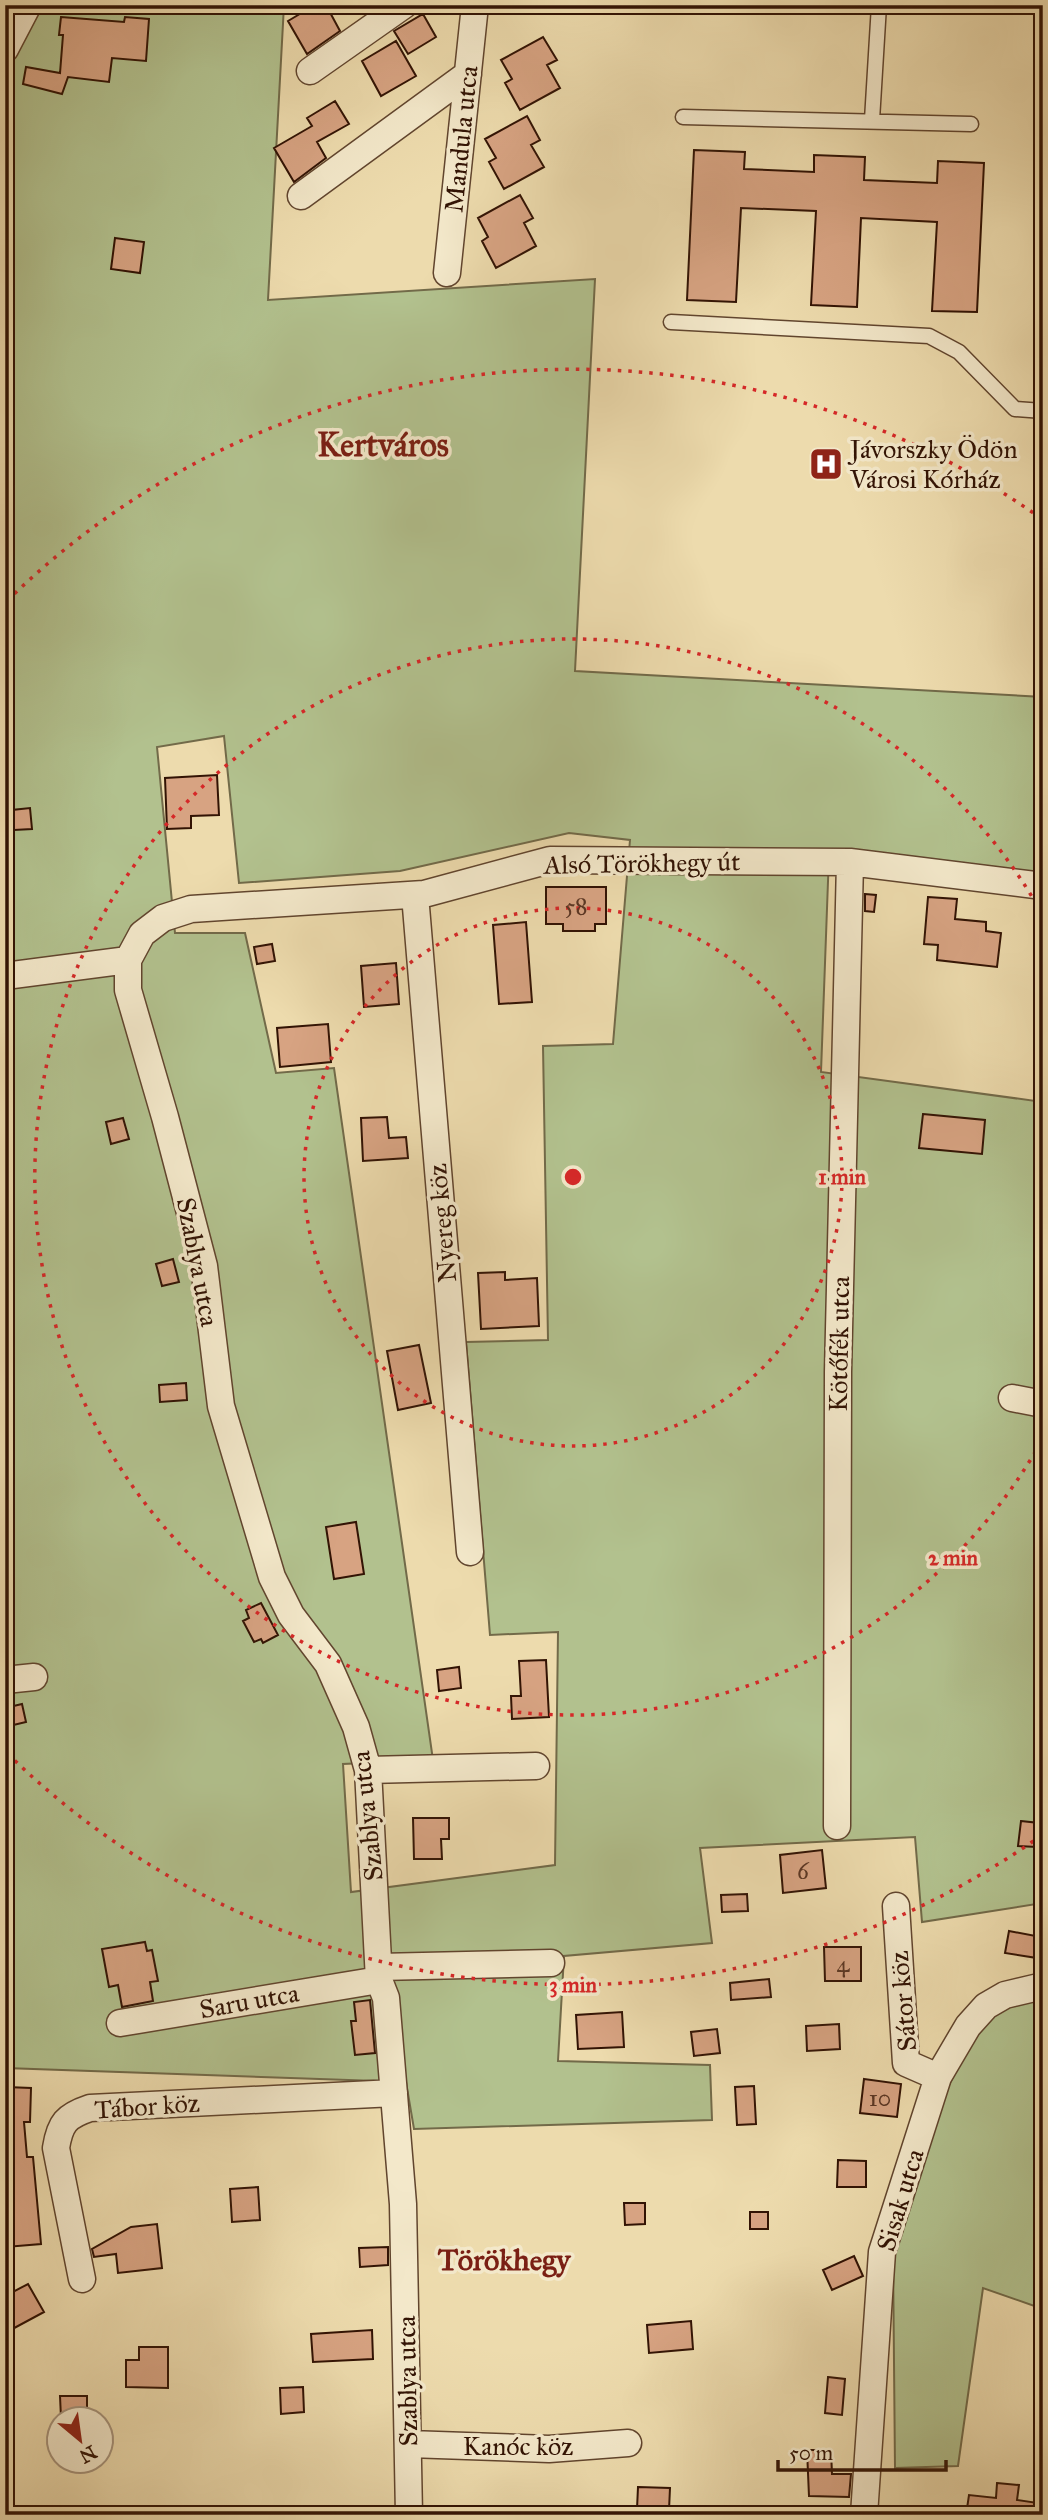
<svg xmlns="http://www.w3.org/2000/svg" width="1048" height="2520" font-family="'IM FELL Great Primer',serif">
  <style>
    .green { fill: #b2c18e; stroke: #726a49; stroke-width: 2; fill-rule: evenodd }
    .building { fill: #d7a382; stroke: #321304; stroke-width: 2 }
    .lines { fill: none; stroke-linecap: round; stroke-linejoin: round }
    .service-casing { stroke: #61452e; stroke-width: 17 }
    .minor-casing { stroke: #61452e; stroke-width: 29 }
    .service { stroke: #f3e8ca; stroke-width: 14 }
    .minor { stroke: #f3e8ca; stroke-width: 26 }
    .ring { fill: none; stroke: #d62828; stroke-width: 3.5; stroke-dasharray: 3.5 7 }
    .labels { text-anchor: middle; stroke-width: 7; stroke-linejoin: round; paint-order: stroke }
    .number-label { font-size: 23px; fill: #5b3724 }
    .street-label { font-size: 26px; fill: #321304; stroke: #f3e8ca }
    .poi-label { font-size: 26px; fill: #321304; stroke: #f3e8ca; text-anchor: start }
    .quarter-label { font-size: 30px; font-weight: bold; fill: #7a1f14; stroke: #f3e8ca }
    .district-label { font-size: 33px; font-weight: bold; fill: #7a1f14; stroke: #f3e8ca }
    .centre { fill: #d62828; stroke: #f3e8ca; stroke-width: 3.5 }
    .ring-label { font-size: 21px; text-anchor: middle; font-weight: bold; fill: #d62828; stroke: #f3e8ca; stroke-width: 7; stroke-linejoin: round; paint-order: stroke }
  </style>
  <rect width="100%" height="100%" fill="#eddbad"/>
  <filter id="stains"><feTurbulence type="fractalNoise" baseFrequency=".00286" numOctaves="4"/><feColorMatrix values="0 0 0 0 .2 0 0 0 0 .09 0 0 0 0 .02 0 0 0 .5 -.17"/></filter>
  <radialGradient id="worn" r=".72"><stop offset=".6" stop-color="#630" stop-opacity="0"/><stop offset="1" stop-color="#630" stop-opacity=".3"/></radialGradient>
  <path class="green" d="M 5,5 L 284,5 L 268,300 L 595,279 L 575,671 L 1043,697 L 1043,877 L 829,854 L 821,1072 L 1043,1102 L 1043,1903 L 922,1922 L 915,1837 L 700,1848 L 712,1943 L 564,1956 L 558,2061 L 710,2065 L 712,2120 L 414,2129 L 406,2082 L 5,2068 ZM 224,736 L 239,883 L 400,871 L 569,833 L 630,840 L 613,1044 L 543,1046 L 548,1340 L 466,1342 L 490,1635 L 558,1632 L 555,1865 L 351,1892 L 343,1764 L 433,1760 L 334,1068 L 276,1073 L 245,933 L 175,933 L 157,747 Z
    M 1043,1986 L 1043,2309 L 983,2288 L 958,2466 L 895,2468 L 893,2256 L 949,2085 L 974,2034 L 1002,2005 Z"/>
  <path class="building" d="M 315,5 L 326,5 L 340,31 L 307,54 L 288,21 Z
    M 423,14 L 436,37 L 408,54 L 394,31 Z
    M 61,17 L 124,22 L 125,17 L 149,19 L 146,61 L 112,58 L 109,82 L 68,77 L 62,94 L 23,84 L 26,67 L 60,73 L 63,35 L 59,35 Z
    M 543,37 L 557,60 L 547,65 L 560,88 L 520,110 L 505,83 L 512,79 L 501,60 Z
    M 396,41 L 416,76 L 381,96 L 362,61 Z
    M 335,101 L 349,124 L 317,142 L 326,158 L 294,182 L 274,148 L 312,126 L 307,118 Z
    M 527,116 L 540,140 L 531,145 L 544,167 L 504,189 L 489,162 L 496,158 L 485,139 Z
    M 694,150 L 745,152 L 744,169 L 814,172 L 814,155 L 865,157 L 864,180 L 937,183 L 938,161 L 984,163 L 977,312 L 932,311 L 937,222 L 861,218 L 857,307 L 811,305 L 816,211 L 741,208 L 736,302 L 687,300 Z
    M 520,195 L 533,218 L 524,223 L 536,246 L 496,268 L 482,241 L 488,237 L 478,218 Z
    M 115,238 L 144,242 L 140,273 L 111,269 Z
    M 217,775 L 219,815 L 191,816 L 191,828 L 167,829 L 165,778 Z
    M 30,808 L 32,829 L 14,830 L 12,810 Z
    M 546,887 L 606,887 L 606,924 L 595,924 L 595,931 L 563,931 L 563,924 L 546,924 Z
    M 865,894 L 876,895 L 874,912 L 865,911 Z
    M 928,897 L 957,899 L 955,919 L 986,922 L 986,931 L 1001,933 L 997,967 L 937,960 L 938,945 L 924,944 Z
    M 526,922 L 532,1002 L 499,1004 L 493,925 Z
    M 272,944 L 275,961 L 257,964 L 254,947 Z
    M 396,963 L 399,1004 L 364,1007 L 361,966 Z
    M 328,1024 L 331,1062 L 280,1067 L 277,1028 Z
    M 923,1114 L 985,1120 L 982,1154 L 919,1148 Z
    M 387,1117 L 389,1138 L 406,1137 L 408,1158 L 363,1161 L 361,1118 Z
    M 123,1118 L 129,1139 L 111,1144 L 106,1122 Z
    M 173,1259 L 179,1282 L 162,1286 L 156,1264 Z
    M 505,1272 L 505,1280 L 537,1278 L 539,1326 L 481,1329 L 478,1273 Z
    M 419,1345 L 431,1403 L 398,1410 L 387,1351 Z
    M 186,1383 L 187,1400 L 160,1402 L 159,1385 Z
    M 356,1522 L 364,1574 L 334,1579 L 326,1527 Z
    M 261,1603 L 278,1635 L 263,1643 L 261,1639 L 254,1642 L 243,1621 L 249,1618 L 246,1610 Z
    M 546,1660 L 549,1717 L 512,1719 L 511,1696 L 521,1696 L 519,1661 Z
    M 459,1667 L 461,1688 L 439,1691 L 437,1670 Z
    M 22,1704 L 26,1722 L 5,1727 L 5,1708 Z
    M 413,1818 L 449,1818 L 449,1839 L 441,1839 L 442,1859 L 414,1859 Z
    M 1021,1821 L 1039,1823 L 1037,1847 L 1018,1846 Z
    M 822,1850 L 826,1888 L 783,1893 L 780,1855 Z
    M 747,1894 L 748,1911 L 722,1912 L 721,1895 Z
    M 1009,1931 L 1041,1937 L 1037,1958 L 1005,1953 Z
    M 145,1942 L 147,1951 L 152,1950 L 158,1981 L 150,1982 L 153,2001 L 122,2007 L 118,1985 L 109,1987 L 102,1949 Z
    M 824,1947 L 861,1947 L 861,1981 L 825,1981 Z
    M 769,1979 L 771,1997 L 731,2000 L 730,1983 Z
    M 370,2000 L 375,2053 L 355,2055 L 351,2021 L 356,2021 L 354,2002 Z
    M 622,2012 L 624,2047 L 578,2049 L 576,2015 Z
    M 839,2024 L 840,2049 L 807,2051 L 806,2026 Z
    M 717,2029 L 720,2053 L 694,2056 L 691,2032 Z
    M 864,2079 L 901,2084 L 897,2117 L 860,2113 Z
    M 754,2086 L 756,2124 L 737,2125 L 735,2087 Z
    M 6,2087 L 31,2088 L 30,2122 L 24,2122 L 27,2157 L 33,2157 L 41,2244 L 6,2247 L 5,2163 L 8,2163 L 5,2126 Z
    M 838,2160 L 866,2161 L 866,2187 L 837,2187 Z
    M 258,2187 L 260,2220 L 232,2222 L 230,2189 Z
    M 624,2203 L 645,2203 L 645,2224 L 625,2225 Z
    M 750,2212 L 768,2212 L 768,2229 L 750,2229 Z
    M 157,2224 L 162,2268 L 118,2273 L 116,2254 L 94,2257 L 92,2249 L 131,2227 Z
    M 388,2247 L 388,2265 L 360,2267 L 359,2248 Z
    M 854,2256 L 863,2276 L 832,2290 L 823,2270 Z
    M 28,2284 L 44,2312 L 5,2333 L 5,2296 Z
    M 691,2321 L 693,2349 L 649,2353 L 647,2325 Z
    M 372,2330 L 373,2359 L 313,2362 L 311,2334 Z
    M 139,2347 L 168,2347 L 168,2388 L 126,2387 L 126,2360 L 139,2360 Z
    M 828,2377 L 845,2379 L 842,2415 L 825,2413 Z
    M 303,2387 L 304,2412 L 281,2414 L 280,2388 Z
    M 60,2396 L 87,2396 L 87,2418 L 61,2418 Z
    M 807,2450 L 831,2450 L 832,2474 L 851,2474 L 849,2497 L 809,2496 Z
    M 997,2483 L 1019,2485 L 1017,2500 L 1038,2503 L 1038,2515 L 966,2515 L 969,2495 L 996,2498 Z
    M 638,2487 L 670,2488 L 669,2510 L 637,2509 Z"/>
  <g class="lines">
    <defs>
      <path id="service" d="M 683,117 L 971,124
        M 872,120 L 879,5
        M 671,322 L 929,336 L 959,352 L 1015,409 L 1043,411"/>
      <path id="minor" d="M 5,49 L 28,5
        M 310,71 L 404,5
        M 301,196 L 468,74
        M 447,273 L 475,5
        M 415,895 L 470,1552
        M 5,976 L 128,960
        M 1012,1398 L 1043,1404
        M 5,1680 L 34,1677
        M 368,1770 L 536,1766
        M 837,1826 L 838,1372 L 850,862
        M 896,1906 L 906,2063 L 938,2077
        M 379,1967 L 551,1963
        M 120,2023 L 379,1980
        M 82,2279 L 56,2148 C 60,2123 66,2116 90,2108 L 394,2093
        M 409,2444 L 549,2449 L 628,2443
        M 409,2515 L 403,2204 L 386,1998 L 379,1980 L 368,1770 L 356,1727 L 328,1664 L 291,1615 L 272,1577 L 221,1406 L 204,1266 L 165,1117 L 128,990 L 128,960 L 142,934 L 163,918 L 191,909 L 424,894 L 550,860 L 850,862 L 1043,886
        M 864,2515 L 882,2252 L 938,2077 L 968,2026 L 986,2006 L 1005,1995 L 1043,1986"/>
    </defs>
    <use href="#service" class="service-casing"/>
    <use href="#minor" class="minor-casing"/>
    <use href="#service" class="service"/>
    <use href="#minor" class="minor"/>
  </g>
  <g class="ring">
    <circle cx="573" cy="1177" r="269"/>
    <path d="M1041 1442A538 538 0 1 1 1041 912"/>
    <path d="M1042 1835A808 808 0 0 1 7 1753M7 601A808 808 0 0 1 1042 519"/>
  </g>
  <defs>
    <symbol id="hospital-square" viewBox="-11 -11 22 22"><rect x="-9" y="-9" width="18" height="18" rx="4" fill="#8f2418" stroke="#f3e8ca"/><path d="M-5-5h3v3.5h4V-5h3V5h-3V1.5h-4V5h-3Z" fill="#fff"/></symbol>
  </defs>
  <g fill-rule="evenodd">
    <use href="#hospital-square" x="807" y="445" width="38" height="38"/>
  </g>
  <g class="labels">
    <g class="number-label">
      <text x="576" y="914">58</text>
      <text x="803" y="1879">6</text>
      <text x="843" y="1972">4</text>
      <text x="880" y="2106">10</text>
    </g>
    <g class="street-label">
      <text transform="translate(461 139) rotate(-84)" y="9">Mandula utca</text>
      <text transform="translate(642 863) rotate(-1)" y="9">Alsó Törökhegy út</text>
      <text transform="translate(442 1223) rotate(-95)" y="9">Nyereg köz</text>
      <text transform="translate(198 1262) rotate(79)" y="9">Szablya utca</text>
      <text transform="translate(839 1344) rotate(-89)" y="9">Kötőfék utca</text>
      <text transform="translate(367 1816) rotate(-96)" y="9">Szablya utca</text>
      <text transform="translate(249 2001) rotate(-10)" y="9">Saru utca</text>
      <text transform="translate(903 2001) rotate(-95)" y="9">Sátor köz</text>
      <text transform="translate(147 2106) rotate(-4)" y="9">Tábor köz</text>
      <text transform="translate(900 2200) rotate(-73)" y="9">Sisak utca</text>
      <text transform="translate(407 2381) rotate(-91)" y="9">Szablya utca</text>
      <text x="518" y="2455">Kanóc köz</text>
    </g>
    <g class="poi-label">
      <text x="850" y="458">Jávorszky Ödön<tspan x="850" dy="30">Városi Kórház</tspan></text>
    </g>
    <g class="quarter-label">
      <text x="504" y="2270">Törökhegy</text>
    </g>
    <g class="district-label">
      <text x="383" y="456">Kertváros</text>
    </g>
  </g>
  <circle cx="573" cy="1177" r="10" class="centre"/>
  <g class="ring-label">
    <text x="842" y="1184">1 min</text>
    <text x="953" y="1565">2 min</text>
    <text x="573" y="1992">3 min</text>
  </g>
  <rect width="1048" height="2520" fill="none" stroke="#eddbad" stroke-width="28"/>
  <rect x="7" y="7" width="1034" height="2506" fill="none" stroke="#321304" stroke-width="3.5"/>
  <rect x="14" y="14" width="1020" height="2492" fill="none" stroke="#321304" stroke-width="2"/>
  <g transform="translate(80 2440) rotate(151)"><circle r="33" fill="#f3e8ca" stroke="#a6937b" stroke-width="2"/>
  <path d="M0-5L12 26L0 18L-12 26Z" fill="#8f2418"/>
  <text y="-10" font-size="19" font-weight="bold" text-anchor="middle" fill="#321304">N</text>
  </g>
  <path d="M778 2460v10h168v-10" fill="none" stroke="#321304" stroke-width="3.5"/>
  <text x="789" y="2460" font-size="21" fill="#321304" stroke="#f3e8ca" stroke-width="5" paint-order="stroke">50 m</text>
  <rect width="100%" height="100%" filter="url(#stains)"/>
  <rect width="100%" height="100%" fill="url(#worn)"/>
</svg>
